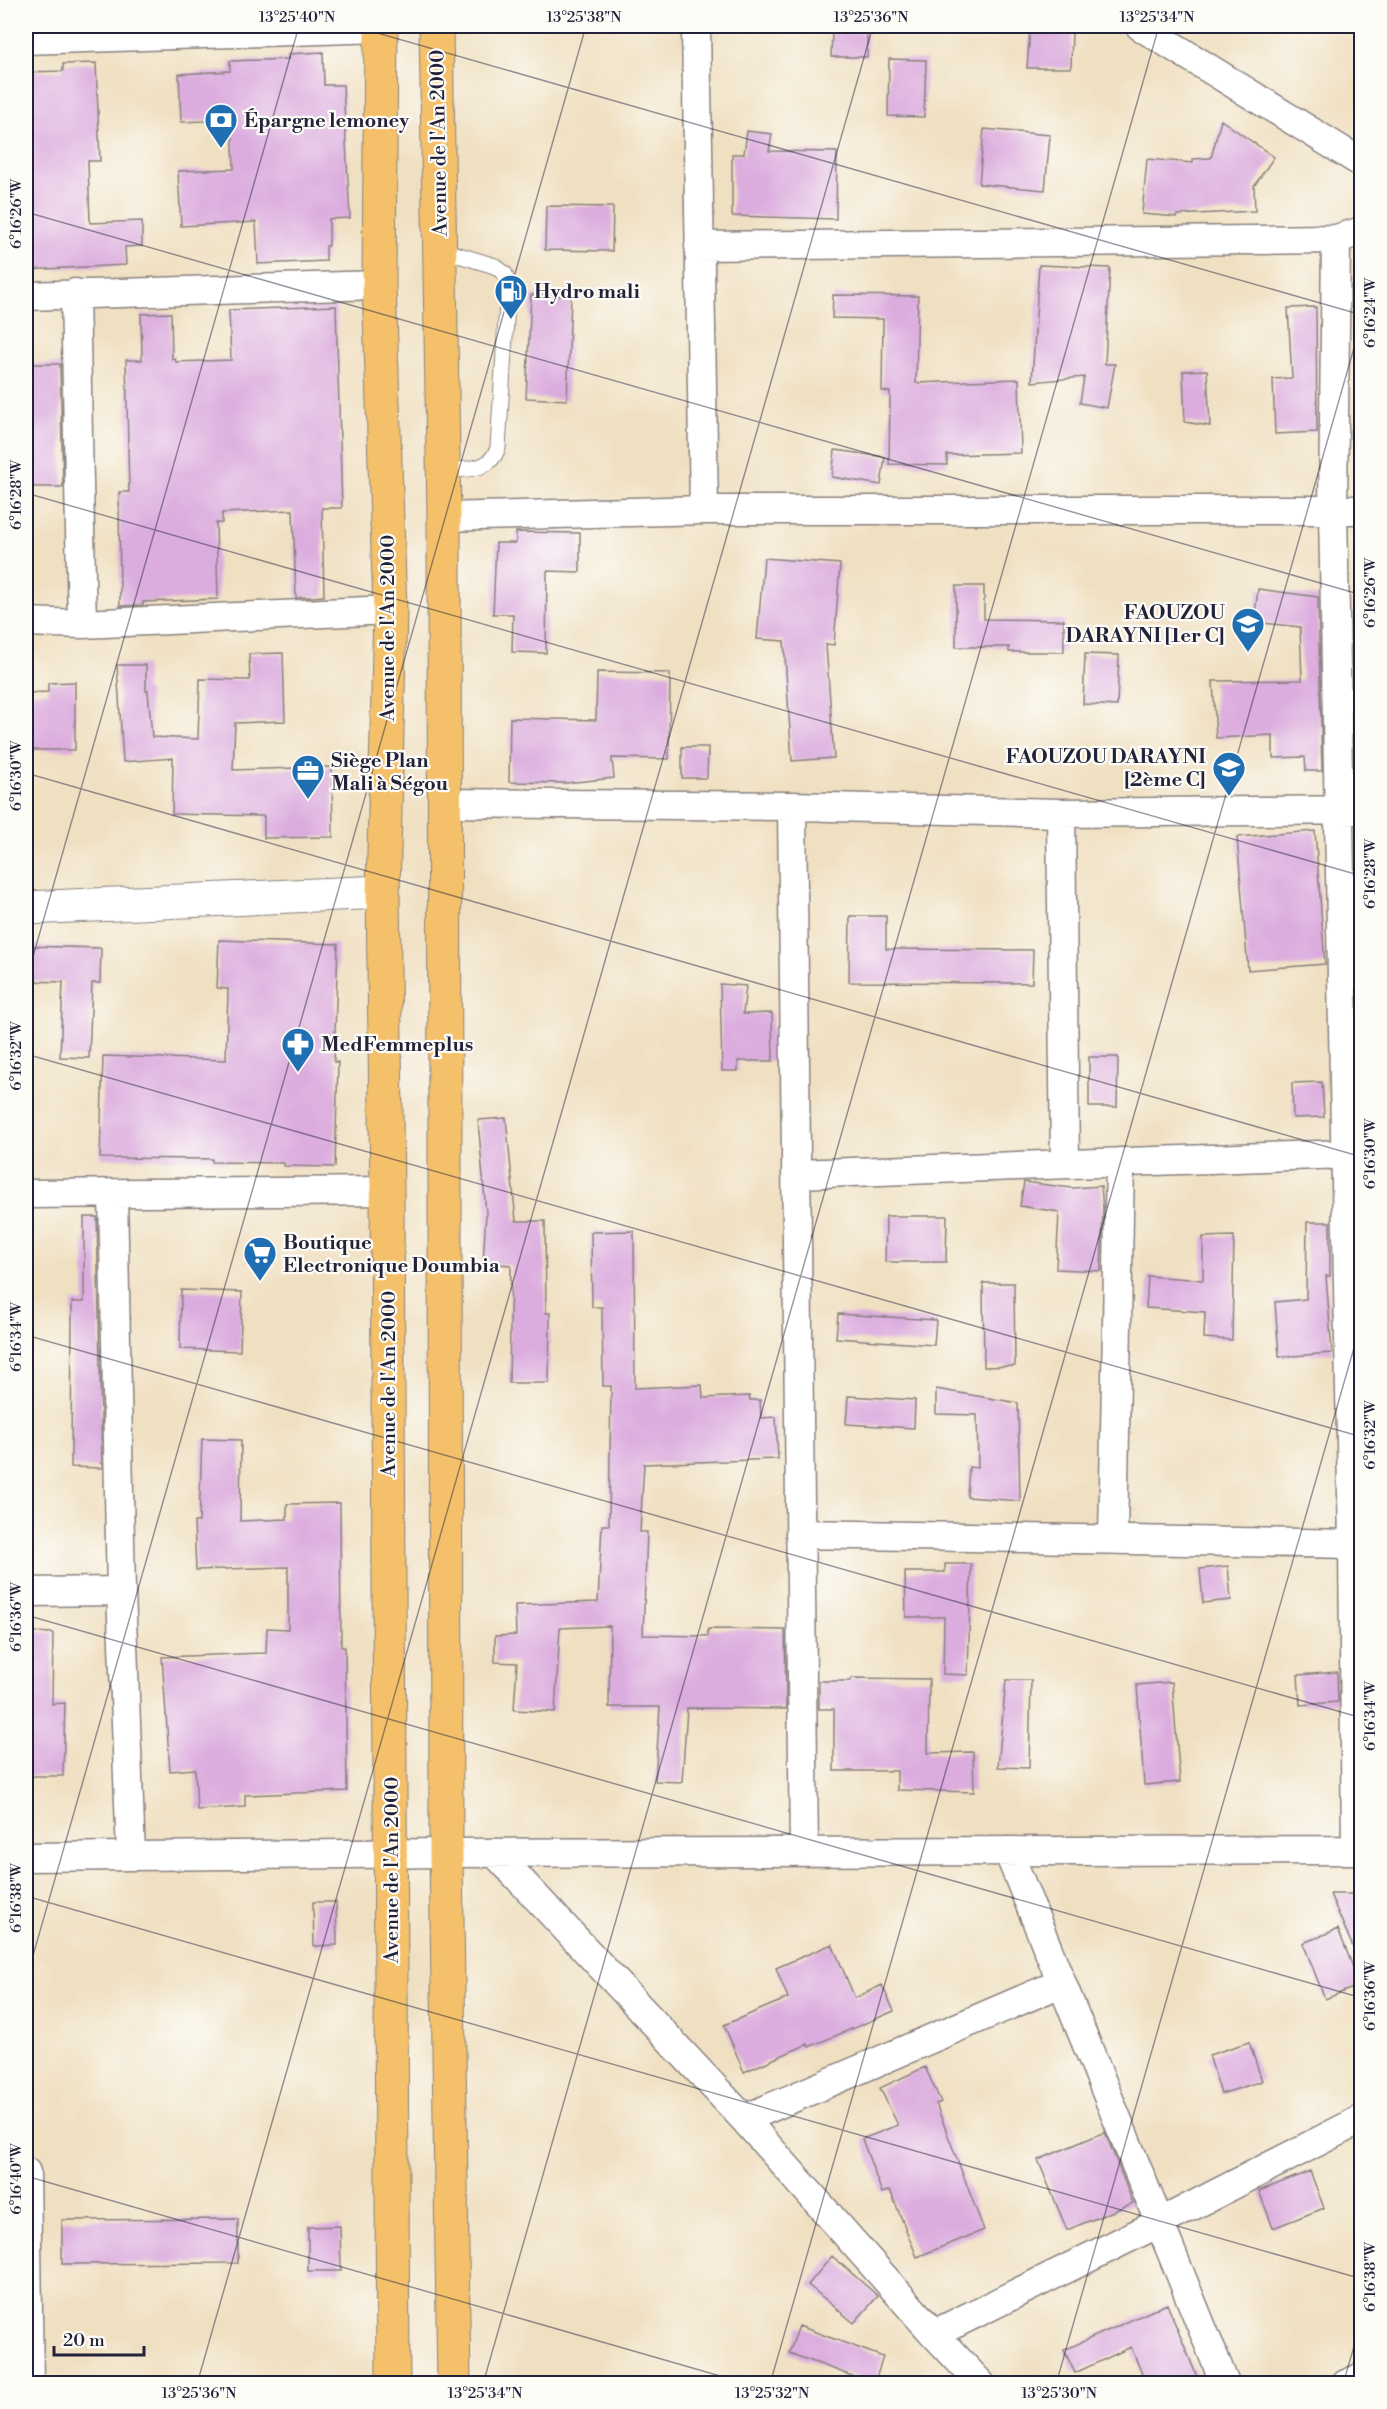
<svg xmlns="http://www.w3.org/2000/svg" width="1387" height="2409" font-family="'Libre Bodoni',serif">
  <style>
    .building { fill: #dbacde }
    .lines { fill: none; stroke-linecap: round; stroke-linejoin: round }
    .service-casing { stroke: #89817e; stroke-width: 17 }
    .minor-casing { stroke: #89817e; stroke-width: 31 }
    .tertiary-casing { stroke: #89817e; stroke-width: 35 }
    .primary-casing { stroke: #89817e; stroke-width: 35 }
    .service { stroke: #fff; stroke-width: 15 }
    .minor { stroke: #fff; stroke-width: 28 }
    .tertiary { stroke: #fff; stroke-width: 33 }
    .primary { stroke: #f4c16a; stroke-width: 33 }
    .ticks { fill: none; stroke: #22223b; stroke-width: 1.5; stroke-opacity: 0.45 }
    .labels { text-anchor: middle; stroke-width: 4.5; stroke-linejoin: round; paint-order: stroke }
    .poi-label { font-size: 20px; font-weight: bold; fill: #22223b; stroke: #fdfcf7; text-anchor: start }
    .street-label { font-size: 20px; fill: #22223b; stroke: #fdfcf7 }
    .neatline { fill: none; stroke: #22223b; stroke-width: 2 }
    .ticks-label { font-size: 15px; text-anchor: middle; fill: #22223b }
  </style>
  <rect width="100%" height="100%" fill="#fdfcf7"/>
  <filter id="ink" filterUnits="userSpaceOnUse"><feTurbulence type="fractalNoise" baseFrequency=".0167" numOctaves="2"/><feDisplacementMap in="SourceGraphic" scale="12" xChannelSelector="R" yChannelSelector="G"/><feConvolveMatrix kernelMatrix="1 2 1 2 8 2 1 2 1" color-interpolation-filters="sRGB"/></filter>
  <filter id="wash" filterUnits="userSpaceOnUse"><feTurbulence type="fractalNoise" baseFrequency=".008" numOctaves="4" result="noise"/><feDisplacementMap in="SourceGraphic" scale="24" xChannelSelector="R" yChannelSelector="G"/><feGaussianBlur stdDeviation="1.35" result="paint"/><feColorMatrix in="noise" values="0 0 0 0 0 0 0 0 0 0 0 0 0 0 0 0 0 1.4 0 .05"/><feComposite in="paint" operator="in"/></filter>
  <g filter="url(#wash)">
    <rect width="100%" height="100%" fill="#f0e0c2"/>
    <g id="blocks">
      <path class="building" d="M 1040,28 L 1072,29 L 1071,68 L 1027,68 L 1030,30 Z
        M 832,32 L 867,32 L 867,57 L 831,57 Z
        M 323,52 L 324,85 L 343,85 L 350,218 L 329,219 L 329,246 L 326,246 L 326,261 L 258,264 L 256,222 L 181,226 L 178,171 L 234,169 L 232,120 L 181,122 L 179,74 L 230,71 L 230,61 L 288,59 L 288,54 Z
        M 889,59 L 926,60 L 924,117 L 888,116 Z
        M 96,63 L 100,161 L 88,161 L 90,223 L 142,221 L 142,246 L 125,247 L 126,265 L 26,270 L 26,72 L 63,71 L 63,64 Z
        M 1221,120 L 1274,157 L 1254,186 L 1255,211 L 1177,215 L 1177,217 L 1142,214 L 1147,159 L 1193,163 L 1193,159 L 1211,158 Z
        M 984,129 L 1050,135 L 1045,190 L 979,184 Z
        M 747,131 L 772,134 L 769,151 L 837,152 L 836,219 L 732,216 L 732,154 L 744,154 Z
        M 546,206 L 613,207 L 612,251 L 545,250 Z
        M 1039,265 L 1110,268 L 1105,364 L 1115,364 L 1107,408 L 1080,403 L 1084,377 L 1032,382 Z
        M 531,295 L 571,296 L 567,400 L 526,398 Z
        M 833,295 L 918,296 L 916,383 L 1019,379 L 1021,453 L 947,455 L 947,465 L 889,464 L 890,392 L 882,391 L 883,319 L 832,318 Z
        M 336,306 L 342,508 L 322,508 L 324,596 L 296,598 L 293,510 L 222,513 L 222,523 L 216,523 L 218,599 L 143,602 L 143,605 L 120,606 L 119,492 L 129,492 L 126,360 L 142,360 L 141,314 L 171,313 L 172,359 L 175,358 L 176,362 L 231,360 L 229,310 Z
        M 1316,307 L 1317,432 L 1275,434 L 1273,379 L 1292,378 L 1288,308 Z
        M 30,364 L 60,364 L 63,487 L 29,487 Z
        M 1207,370 L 1210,426 L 1185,422 L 1183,371 Z
        M 835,450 L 885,457 L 881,485 L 832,477 Z
        M 516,532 L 580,533 L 580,572 L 547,571 L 546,653 L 512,652 L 513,614 L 493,614 L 496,543 L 516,543 Z
        M 764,558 L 840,564 L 834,645 L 826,644 L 834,758 L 792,761 L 784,641 L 757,639 Z
        M 956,586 L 984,586 L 984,619 L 1064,620 L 1064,652 L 1009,652 L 1009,647 L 956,647 Z
        M 1258,589 L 1318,597 L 1322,771 L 1306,771 L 1305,757 L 1273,758 L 1273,735 L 1216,738 L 1213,681 L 1302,680 L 1300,627 L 1254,622 Z
        M 283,653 L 285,721 L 235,723 L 233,770 L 332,767 L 333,837 L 264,838 L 264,816 L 172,814 L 173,758 L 123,762 L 117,665 L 146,665 L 146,691 L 148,691 L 152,737 L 198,739 L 200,679 L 250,680 L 249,654 Z
        M 1085,654 L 1119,655 L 1117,706 L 1083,704 Z
        M 597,672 L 670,673 L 669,759 L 612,758 L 614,778 L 566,783 L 509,782 L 510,718 L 596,720 Z
        M 75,682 L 75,750 L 26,750 L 26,693 L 48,692 L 48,683 Z
        M 682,747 L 708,747 L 707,778 L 682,778 Z
        M 1315,831 L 1325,964 L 1248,970 L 1237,837 Z
        M 850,916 L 886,916 L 886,949 L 1033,950 L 1032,983 L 849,982 Z
        M 219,940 L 338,944 L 334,1062 L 338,1062 L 335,1167 L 284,1166 L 284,1163 L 212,1162 L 212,1159 L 100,1158 L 103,1056 L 226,1060 L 228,989 L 217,988 Z
        M 26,946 L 101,948 L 100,983 L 92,983 L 89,1058 L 60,1057 L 63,982 L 26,981 Z
        M 720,984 L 746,986 L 743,1014 L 772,1013 L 773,1061 L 738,1061 L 738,1071 L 722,1071 Z
        M 1089,1057 L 1118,1057 L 1117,1107 L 1089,1107 Z
        M 1322,1082 L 1324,1117 L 1293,1118 L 1292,1083 Z
        M 506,1118 L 516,1221 L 545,1221 L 546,1313 L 550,1313 L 549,1383 L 509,1383 L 511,1265 L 483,1263 L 486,1213 L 478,1120 Z
        M 1024,1182 L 1072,1188 L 1101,1186 L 1103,1208 L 1101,1271 L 1056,1269 L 1059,1212 L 1020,1206 Z
        M 886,1216 L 947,1216 L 946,1262 L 885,1262 Z
        M 84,1217 L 97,1217 L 102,1468 L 71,1467 L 72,1302 L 84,1302 Z
        M 1307,1222 L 1330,1222 L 1330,1276 L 1326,1276 L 1332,1353 L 1279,1357 L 1275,1302 L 1306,1299 Z
        M 634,1231 L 635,1388 L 702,1385 L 703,1398 L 749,1396 L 750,1400 L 760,1400 L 761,1418 L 776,1417 L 778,1459 L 644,1464 L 640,1532 L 647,1532 L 643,1635 L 708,1636 L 708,1629 L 785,1630 L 786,1709 L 687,1708 L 682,1782 L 655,1781 L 660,1707 L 609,1707 L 610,1626 L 560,1628 L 555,1712 L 514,1710 L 517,1663 L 495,1662 L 495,1636 L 516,1635 L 515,1605 L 598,1602 L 602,1525 L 609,1525 L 611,1386 L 603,1386 L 602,1307 L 592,1307 L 591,1232 Z
        M 1234,1236 L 1232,1340 L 1204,1338 L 1205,1312 L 1146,1308 L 1148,1276 L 1203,1280 L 1203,1237 Z
        M 983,1283 L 1014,1283 L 1015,1366 L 984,1367 Z
        M 181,1290 L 242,1292 L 240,1351 L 180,1349 Z
        M 838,1314 L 936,1320 L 934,1345 L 836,1338 Z
        M 936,1389 L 1018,1403 L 1020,1501 L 967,1497 L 969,1467 L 978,1468 L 977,1415 L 936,1414 Z
        M 848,1396 L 915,1400 L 914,1428 L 846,1424 Z
        M 202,1439 L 241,1440 L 240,1521 L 287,1519 L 287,1504 L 340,1503 L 341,1647 L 345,1647 L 347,1791 L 245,1795 L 245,1807 L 197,1810 L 195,1769 L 170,1771 L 162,1657 L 266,1653 L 267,1628 L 288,1629 L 288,1567 L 196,1570 L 194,1522 L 199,1522 Z
        M 945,1564 L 971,1564 L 968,1675 L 943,1674 L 944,1617 L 906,1617 L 905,1572 L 945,1572 Z
        M 1228,1566 L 1231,1600 L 1203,1603 L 1200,1569 Z
        M 26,1632 L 53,1633 L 52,1704 L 65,1703 L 63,1776 L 26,1776 Z
        M 1337,1672 L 1338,1702 L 1300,1705 L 1298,1675 Z
        M 851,1678 L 929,1679 L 928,1753 L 973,1752 L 974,1792 L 897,1790 L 897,1771 L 834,1771 L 834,1709 L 819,1709 L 819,1681 L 851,1681 Z
        M 1006,1680 L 1031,1680 L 1029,1768 L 998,1767 Z
        M 1172,1682 L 1180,1782 L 1144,1785 L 1137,1685 Z
        M 1330,1894 L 1362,1894 L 1362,1968 Z
        M 313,1902 L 336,1902 L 337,1945 L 314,1946 Z
        M 1338,1929 L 1360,1985 L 1325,1999 L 1303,1943 Z
        M 832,1944 L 855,1998 L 882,1985 L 894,2011 L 809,2047 L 808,2044 L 744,2072 L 724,2025 L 788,1998 L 776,1968 Z
        M 1249,2042 L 1262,2081 L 1221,2094 L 1209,2055 Z
        M 925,2067 L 941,2102 L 936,2104 L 984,2230 L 917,2257 L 890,2190 L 882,2193 L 862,2139 L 898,2125 L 880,2088 Z
        M 1105,2132 L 1133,2203 L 1067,2230 L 1038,2160 Z
        M 1310,2171 L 1324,2208 L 1273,2228 L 1259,2191 Z
        M 238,2219 L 238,2263 L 62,2264 L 62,2220 Z
        M 340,2226 L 341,2271 L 308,2271 L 308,2227 Z
        M 832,2256 L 878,2296 L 854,2323 L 808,2285 Z
        M 1167,2304 L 1200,2384 L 1146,2384 L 1131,2347 L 1075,2373 L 1064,2350 Z
        M 799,2326 L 883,2357 L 874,2384 L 789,2353 Z"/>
    </g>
  </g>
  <g filter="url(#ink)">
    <use href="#blocks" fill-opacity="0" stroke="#89817e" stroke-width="1.5"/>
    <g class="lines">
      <defs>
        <path id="service" d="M 439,249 L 495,266 L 505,274 L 508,288 L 498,448 C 489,473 466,468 443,471"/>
        <path id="minor" d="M 696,26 L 704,510
          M 1140,26 L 1362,163
          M 26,40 L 381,28
          M 1336,239 L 1333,511 L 1353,1544 L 1356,1850
          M 699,246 L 1336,239 L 1362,231
          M 75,293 L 82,624
          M 26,296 L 379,285
          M 444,517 L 704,510 L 1362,510
          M 26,622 L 82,624 L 390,610
          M 444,803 L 792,806 L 1061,813 L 1362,810
          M 792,806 L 804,1852
          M 1061,813 L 1065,1164
          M 796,1174 L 1346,1154
          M 26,1194 L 387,1191
          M 113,1194 L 121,1591
          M 800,1534 L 1353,1544
          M 1113,1539 L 1120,1162
          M 26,1592 L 121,1591 L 131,1856
          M 1008,1851 L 1225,2384
          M 495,1853 L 744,2119 L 934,2334 L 981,2384
          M 26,1857 L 446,1853 L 1362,1850
          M 744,2119 L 1061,1983
          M 26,2172 L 29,2384
          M 934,2334 L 1159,2223 L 1362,2119
          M 1346,2384 L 1362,2377"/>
        <path id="tertiary" d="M 26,908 L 383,892"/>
        <path id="primary" d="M 381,26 L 379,285 L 390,610 L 383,892 L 387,1191 L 393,2384
          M 436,26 L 444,517 L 446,1853 L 454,2384"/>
      </defs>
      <use href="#service" class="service-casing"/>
      <use href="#minor" class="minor-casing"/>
      <use href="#tertiary" class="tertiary-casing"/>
      <use href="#primary" class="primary-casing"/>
      <use href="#service" class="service"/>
      <use href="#minor" class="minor"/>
      <use href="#tertiary" class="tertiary"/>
      <use href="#primary" class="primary"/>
    </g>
  </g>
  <path class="ticks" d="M 353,26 L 1362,315M 1331,26 L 1362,34M 26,212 L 1362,595M 26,493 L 1362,876M 26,773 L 1362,1157M 26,981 L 299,26M 26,1054 L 1362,1437M 26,1335 L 1362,1718M 26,1615 L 1362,1998M 26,1896 L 1362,2279M 26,1980 L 586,26M 26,2176 L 748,2384M 197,2384 L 873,26M 483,2384 L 1159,26M 770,2384 L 1362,320M 1056,2384 L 1362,1320M 1343,2384 L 1362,2319"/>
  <defs>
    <symbol id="bank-pin" viewBox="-11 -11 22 30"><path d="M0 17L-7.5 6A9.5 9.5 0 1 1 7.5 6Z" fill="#1f6fb2" stroke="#fdfcf7"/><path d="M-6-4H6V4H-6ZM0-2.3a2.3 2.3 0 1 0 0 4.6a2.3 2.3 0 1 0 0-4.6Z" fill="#fff"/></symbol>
    <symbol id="fuel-pin" viewBox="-11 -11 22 30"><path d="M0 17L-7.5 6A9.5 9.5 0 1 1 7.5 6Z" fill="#1f6fb2" stroke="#fdfcf7"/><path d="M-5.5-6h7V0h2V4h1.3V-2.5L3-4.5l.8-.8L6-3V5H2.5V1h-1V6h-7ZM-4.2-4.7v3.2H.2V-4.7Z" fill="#fff"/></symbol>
    <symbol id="school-pin" viewBox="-11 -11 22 30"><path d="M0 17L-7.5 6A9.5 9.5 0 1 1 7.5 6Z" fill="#1f6fb2" stroke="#fdfcf7"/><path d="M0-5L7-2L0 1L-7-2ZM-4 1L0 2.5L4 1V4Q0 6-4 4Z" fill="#fff"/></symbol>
    <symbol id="office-pin" viewBox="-11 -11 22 30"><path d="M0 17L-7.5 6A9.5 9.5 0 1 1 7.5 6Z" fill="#1f6fb2" stroke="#fdfcf7"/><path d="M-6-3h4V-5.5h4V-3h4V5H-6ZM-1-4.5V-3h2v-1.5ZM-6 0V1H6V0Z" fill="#fff"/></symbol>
    <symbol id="pharmacy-pin" viewBox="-11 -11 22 30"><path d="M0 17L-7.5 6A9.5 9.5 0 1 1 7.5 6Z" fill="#1f6fb2" stroke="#fdfcf7"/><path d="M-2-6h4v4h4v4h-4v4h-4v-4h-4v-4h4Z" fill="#fff"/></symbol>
    <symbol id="supermarket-pin" viewBox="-11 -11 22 30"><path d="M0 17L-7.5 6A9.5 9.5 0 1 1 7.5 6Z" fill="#1f6fb2" stroke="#fdfcf7"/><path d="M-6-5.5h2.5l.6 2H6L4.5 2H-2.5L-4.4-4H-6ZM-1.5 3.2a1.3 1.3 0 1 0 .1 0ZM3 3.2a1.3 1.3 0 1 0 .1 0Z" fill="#fff"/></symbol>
  </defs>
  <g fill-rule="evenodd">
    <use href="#bank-pin" x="202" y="101" width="38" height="52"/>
    <use href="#fuel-pin" x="492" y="272" width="38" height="52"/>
    <use href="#school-pin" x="1229" y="605" width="38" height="52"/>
    <use href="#school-pin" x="1210" y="749" width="38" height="52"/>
    <use href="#office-pin" x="289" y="752" width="38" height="52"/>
    <use href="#pharmacy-pin" x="279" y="1025" width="38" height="52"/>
    <use href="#supermarket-pin" x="241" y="1234" width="38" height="52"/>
  </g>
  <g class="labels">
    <g class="poi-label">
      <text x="244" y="127">Épargne lemoney</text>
      <text x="534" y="298">Hydro mali</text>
      <text x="1225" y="619" text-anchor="end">FAOUZOU<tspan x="1225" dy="23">DARAYNI [1er C]</tspan></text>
      <text x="1206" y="763" text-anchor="end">FAOUZOU DARAYNI<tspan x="1206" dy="23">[2ème C]</tspan></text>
      <text x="331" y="767">Siège Plan<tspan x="331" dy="23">Mali à Ségou</tspan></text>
      <text x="321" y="1051">MedFemmeplus</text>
      <text x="283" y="1249">Boutique<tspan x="283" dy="23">Electronique Doumbia</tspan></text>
    </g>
    <g class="street-label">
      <text transform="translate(438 143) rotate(-91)" y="7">Avenue de l'An 2000</text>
      <text transform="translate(387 628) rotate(-90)" y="7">Avenue de l'An 2000</text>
      <text transform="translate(388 1384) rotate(-90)" y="7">Avenue de l'An 2000</text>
      <text transform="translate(391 1870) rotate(-90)" y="7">Avenue de l'An 2000</text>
    </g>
  </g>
  <rect width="1387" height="2409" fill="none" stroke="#fdfcf7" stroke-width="66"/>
  <path d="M54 2346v9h90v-9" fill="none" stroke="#22223b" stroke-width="3"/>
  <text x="63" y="2346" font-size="18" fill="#22223b" stroke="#fdfcf7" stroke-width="4.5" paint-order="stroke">20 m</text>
  <rect x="33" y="33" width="1321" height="2343" class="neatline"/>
  <g class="ticks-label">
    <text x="297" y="22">13°25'40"N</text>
    <text x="584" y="22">13°25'38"N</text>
    <text x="871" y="22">13°25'36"N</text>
    <text x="1157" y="22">13°25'34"N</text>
    <text transform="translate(16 214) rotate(-90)" y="5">6°16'26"W</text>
    <text transform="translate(1370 313) rotate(-90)" y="5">6°16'24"W</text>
    <text transform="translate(16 495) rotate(-90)" y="5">6°16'28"W</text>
    <text transform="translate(1370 593) rotate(-90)" y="5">6°16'26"W</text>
    <text transform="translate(16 776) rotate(-90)" y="5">6°16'30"W</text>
    <text transform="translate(1370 874) rotate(-90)" y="5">6°16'28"W</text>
    <text transform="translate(16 1056) rotate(-90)" y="5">6°16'32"W</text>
    <text transform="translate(1370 1154) rotate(-90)" y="5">6°16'30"W</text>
    <text transform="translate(16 1337) rotate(-90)" y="5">6°16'34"W</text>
    <text transform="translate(1370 1435) rotate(-90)" y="5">6°16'32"W</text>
    <text transform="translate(16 1617) rotate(-90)" y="5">6°16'36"W</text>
    <text transform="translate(1370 1716) rotate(-90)" y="5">6°16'34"W</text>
    <text transform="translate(16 1898) rotate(-90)" y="5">6°16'38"W</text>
    <text transform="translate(1370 1996) rotate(-90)" y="5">6°16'36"W</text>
    <text transform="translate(16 2179) rotate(-90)" y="5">6°16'40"W</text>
    <text transform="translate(1370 2277) rotate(-90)" y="5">6°16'38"W</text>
    <text x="199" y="2398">13°25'36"N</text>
    <text x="485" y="2398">13°25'34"N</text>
    <text x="772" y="2398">13°25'32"N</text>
    <text x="1059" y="2398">13°25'30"N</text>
  </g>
</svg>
